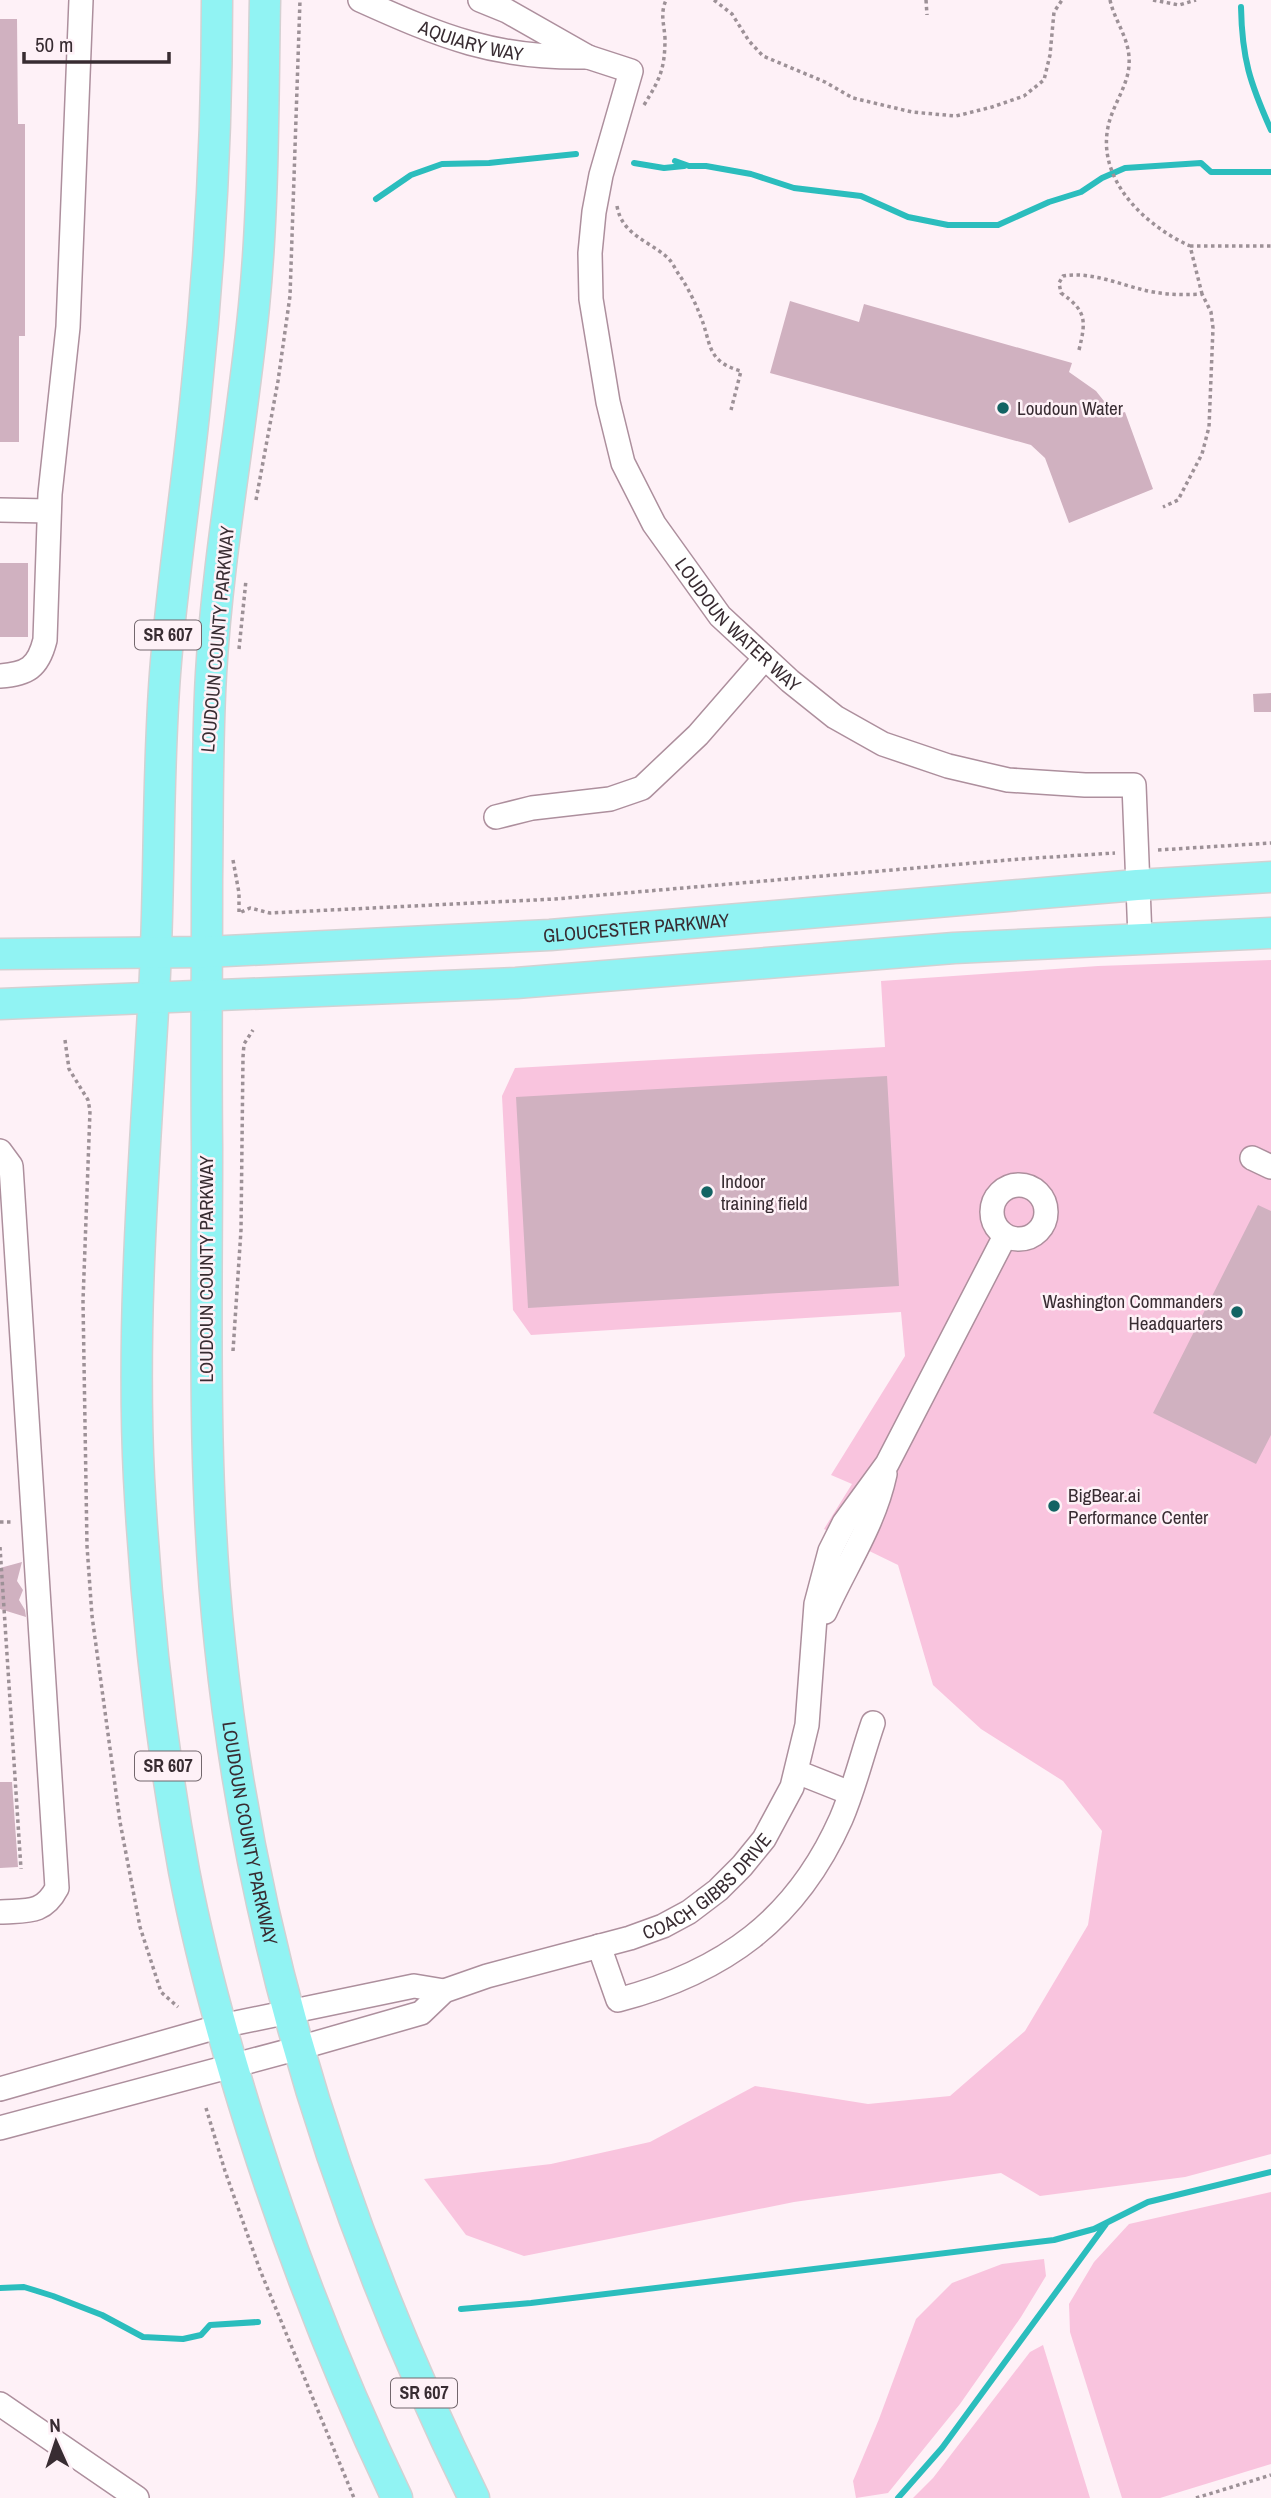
<svg xmlns="http://www.w3.org/2000/svg" width="1271" height="2498" font-family="'Archivo Narrow',sans-serif">
  <style>
    .green { fill: #f9c4de }
    .lines { fill: none; stroke-linecap: round; stroke-linejoin: round }
    .stream { stroke: #2bbdbd; stroke-width: 6 }
    .building { fill: #d0b1c0 }
    .minor-casing { stroke: #ad8f9d; stroke-width: 26 }
    .major-casing { stroke: #d3d1d2; stroke-width: 33 }
    .path { stroke: #9d9197; stroke-width: 3.5; stroke-dasharray: 3.5 3.5; stroke-linecap: butt }
    .minor { stroke: #fff; stroke-width: 23 }
    .major { stroke: #91f3f3; stroke-width: 30 }
    .poi-dot { fill: #136363; stroke: #fef1f7; stroke-width: 2.5 }
    .labels { text-anchor: middle; stroke-width: 5; stroke-linejoin: round; paint-order: stroke }
    .shield { fill: #fef1f7; stroke: #73676d; stroke-width: 2 }
    .shield-label { font-size: 18px; font-weight: bold; fill: #382c32 }
    .street-label { font-size: 19px; fill: #382c32; stroke: #fef1f7 }
    .poi-label { font-size: 19px; fill: #382c32; stroke: #fef1f7; text-anchor: start }
  </style>
  <rect width="100%" height="100%" fill="#fef1f7"/>
  <path class="green" d="M 1271,960 L 1271,2154 L 1185,2177 L 1040,2196 L 1001,2173 L 794,2202 L 524,2256 L 466,2235 L 424,2179 L 551,2164 L 650,2142 L 755,2086 L 868,2104 L 950,2096 L 1025,2031 L 1088,1925 L 1102,1831 L 1063,1781 L 981,1729 L 933,1685 L 898,1565 L 824,1529 L 852,1484 L 831,1475 L 905,1356 L 901,1312 L 531,1335 L 513,1310 L 502,1096 L 515,1068 L 885,1047 L 881,981 L 1098,966 Z
    M 1271,2192 L 1271,2464 L 1160,2498 L 1122,2498 L 1070,2332 L 1069,2304 L 1094,2262 L 1129,2224 Z
    M 1044,2259 L 1046,2276 L 1021,2317 L 960,2404 L 888,2493 L 856,2498 L 853,2481 L 879,2419 L 916,2319 L 952,2283 L 1002,2264 Z
    M 1043,2345 L 1090,2498 L 913,2498 L 933,2478 L 1030,2352 Z"/>
  <g class="lines">
    <path class="stream" d="M 1241,7 C 1242,59 1250,83 1271,130
      M 675,161 L 689,166 L 706,166 L 751,174 L 794,188 L 861,196 L 908,217 L 948,225 L 998,225 L 1049,202 L 1081,192 L 1102,178 L 1125,168 L 1201,163 L 1211,172 L 1271,172
      M 634,163 L 664,168 L 684,166
      M 376,199 L 411,175 L 442,164 L 489,163 L 576,154
      M 0,2288 L 24,2287 L 53,2296 L 102,2315 L 143,2337 L 183,2339 L 201,2335 L 210,2325 L 258,2322
      M 461,2309 L 531,2303 L 1054,2240 L 1094,2229 L 1148,2202 L 1271,2172
      M 898,2498 L 942,2448 L 1106,2224"/>
  </g>
  <path class="building" d="M 0,19 L 17,19 L 18,124 L 25,124 L 25,336 L 19,336 L 19,442 L 0,442 Z
    M 790,301 L 859,322 L 864,304 L 1072,363 L 1069,372 L 1096,391 L 1115,415 L 1125,412 L 1153,489 L 1069,523 L 1045,458 L 1031,445 L 770,373 Z
    M 0,563 L 28,563 L 28,637 L 0,637 Z
    M 1271,693 L 1271,712 L 1254,712 L 1253,694 Z
    M 887,1076 L 899,1286 L 528,1308 L 516,1097 Z
    M 1258,1205 L 1271,1211 L 1271,1435 L 1256,1464 L 1153,1413 Z
    M 22,1562 L 17,1581 L 23,1590 L 19,1600 L 25,1610 L 26,1617 L 0,1609 L 0,1568 Z
    M 0,1782 L 12,1782 L 18,1867 L 0,1868 Z"/>
  <g class="lines">
    <defs>
      <g id="minor">
        <path id="s1" d="M 360,0 C 442,37 496,59 588,57"/>
        <path id="s2" d="M 480,0 L 507,11 L 588,57 L 631,71 L 601,175 L 594,212 L 590,253 L 591,299 L 608,402 L 623,463 L 654,524 L 720,616 L 790,681 L 835,717 L 883,744 L 948,766 L 1008,780 L 1085,785 L 1134,785 L 1140,938"/>
        <path d="M 0,510 L 49,511"/>
        <path d="M 0,676 C 27,674 38,668 45,640 L 50,494 L 68,327 L 81,0"/>
        <path d="M 496,817 L 532,808 L 610,799 L 642,788 L 698,735 L 765,658"/>
        <path d="M 0,1151 L 11,1166 L 57,1888 C 43,1915 26,1910 0,1912"/>
        <path d="M 1252,1158 L 1271,1167"/>
        <circle cx="1019" cy="1212" r="27"/>
        <path d="M 825,1612 C 846,1565 874,1525 885,1474"/>
        <path d="M 797,1772 L 850,1793"/>
        <path d="M 599,1946 L 618,2000 C 724,1972 796,1920 841,1819 C 854,1789 862,1755 873,1723"/>
        <path d="M 0,2089 L 221,2026 L 414,1986 L 444,1991"/>
        <path id="s3" d="M 0,2128 L 299,2048 L 421,2013 L 444,1991 L 487,1976 L 630,1938 L 663,1926 L 689,1912 L 718,1890 L 742,1866 L 764,1839 L 792,1787 L 807,1725 L 816,1604 L 830,1551 L 844,1523 L 887,1464 L 1005,1236"/>
        <path d="M 0,2404 L 137,2498"/>
      </g>
      <g id="major">
        <path d="M 217,0 C 217,132 210,264 196,395 C 187,488 172,581 165,674 C 157,780 160,887 154,993 C 145,1154 131,1317 139,1478 C 146,1610 160,1741 184,1871 C 201,1959 225,2045 252,2130 C 293,2259 339,2377 397,2498"/>
        <path id="s4" d="M 265,0 C 263,102 264,205 254,306 C 242,429 218,551 211,674 C 207,743 208,811 207,879 C 207,968 206,1058 207,1147 C 207,1313 202,1480 220,1645 C 251,1943 342,2230 474,2498"/>
        <path id="s5" d="M 0,954 L 206,952 L 550,935 L 1137,885 L 1271,877"/>
        <path d="M 0,1004 L 516,983 L 954,948 L 1271,933"/>
      </g>
    </defs>
    <use href="#minor" class="minor-casing"/>
    <use href="#major" class="major-casing"/>
    <path class="path" d="M 714,0 L 732,14 L 749,41 L 763,56 L 825,82 L 853,98 L 912,112 L 956,116 L 992,107 L 1024,96 L 1044,80 L 1050,55 L 1054,12 L 1062,0
      M 926,0 L 927,15
      M 1110,0 C 1115,23 1131,39 1129,66 C 1127,88 1112,106 1108,127 C 1097,181 1146,226 1190,246 L 1202,294
      M 1153,0 L 1179,5 L 1196,0
      M 644,105 C 660,79 665,69 665,38 C 664,23 660,14 666,0
      M 617,206 C 622,235 648,240 668,258 C 673,263 676,271 680,276 C 688,288 695,302 700,315 C 712,343 705,361 741,371 L 731,410
      M 1190,246 L 1271,246
      M 1079,350 C 1086,321 1087,311 1061,293 L 1059,283 L 1063,276 C 1091,271 1121,285 1148,291 C 1167,295 1184,295 1202,294 L 1211,312 L 1213,328 L 1209,427 L 1202,454 L 1178,500 L 1163,507
      M 256,500 L 278,381 L 290,296 L 300,0
      M 239,649 L 246,580
      M 1158,850 L 1271,843
      M 233,860 L 239,893 L 239,913 L 250,908 L 270,913 L 555,899 L 1020,859 L 1115,853
      M 65,1040 L 69,1069 L 88,1100 L 90,1111 L 83,1301 L 87,1546 L 92,1616 L 120,1822 L 140,1927 L 161,1992 L 178,2007
      M 233,1351 L 241,1230 L 243,1057 L 244,1044 L 253,1030
      M 0,1522 L 14,1522
      M 0,1547 L 21,1869
      M 206,2108 L 225,2171 L 260,2270 L 354,2498
      M 1196,2498 L 1271,2475"/>
    <use href="#minor" class="minor"/>
    <use href="#major" class="major"/>
  </g>
  <g class="poi-dot">
    <circle cx="1003" cy="408" r="7"/>
    <circle cx="707" cy="1192" r="7"/>
    <circle cx="1237" cy="1312" r="7"/>
    <circle cx="1054" cy="1506" r="7"/>
  </g>
  <g class="labels">
    <g class="shield">
      <rect x="135" y="620.5" width="66" height="29" rx="5"/>
      <rect x="135" y="1751.5" width="66" height="29" rx="5"/>
      <rect x="391" y="2378.5" width="66" height="29" rx="5"/>
    </g>
    <g class="shield-label">
      <text x="168" y="641">SR 607</text>
      <text x="168" y="1772">SR 607</text>
      <text x="424" y="2399">SR 607</text>
    </g>
    <g class="street-label">
      <text dy="7" stroke="none"><textPath href="#s1" startOffset="119">AQUIARY WAY</textPath></text>
      <text dy="7" stroke="none"><textPath href="#s2" startOffset="768">LOUDOUN WATER WAY</textPath></text>
      <text transform="translate(217 639) rotate(-85)" y="7">LOUDOUN COUNTY PARKWAY</text>
      <text dy="7" stroke="none"><textPath href="#s5" startOffset="637">GLOUCESTER PARKWAY</textPath></text>
      <text transform="translate(206 1269) rotate(-90)" y="7">LOUDOUN COUNTY PARKWAY</text>
      <text dy="7" stroke="none"><textPath href="#s4" startOffset="1839">LOUDOUN COUNTY PARKWAY</textPath></text>
      <text dy="7" stroke="none"><textPath href="#s3" startOffset="756">COACH GIBBS DRIVE</textPath></text>
    </g>
    <g class="poi-label">
      <text x="1017" y="415">Loudoun Water</text>
      <text x="721" y="1188">Indoor<tspan x="721" dy="22">training field</tspan></text>
      <text x="1223" y="1308" text-anchor="end">Washington Commanders<tspan x="1223" dy="22">Headquarters</tspan></text>
      <text x="1068" y="1502">BigBear.ai<tspan x="1068" dy="22">Performance Center</tspan></text>
    </g>
  </g>
  <g transform="translate(56 2442) rotate(357)" stroke="#fef1f7" stroke-width="5" paint-order="stroke">
  <path d="M0-5L12 26L0 18L-12 26Z" fill="#382c32"/>
  <text y="-10" font-size="19" font-weight="bold" text-anchor="middle" fill="#382c32">N</text>
  </g>
  <path d="M24 52v10h145v-10" fill="none" stroke="#382c32" stroke-width="3.5"/>
  <text x="35" y="52" font-size="21" fill="#382c32" stroke="#fef1f7" stroke-width="5" paint-order="stroke">50 m</text>
</svg>
